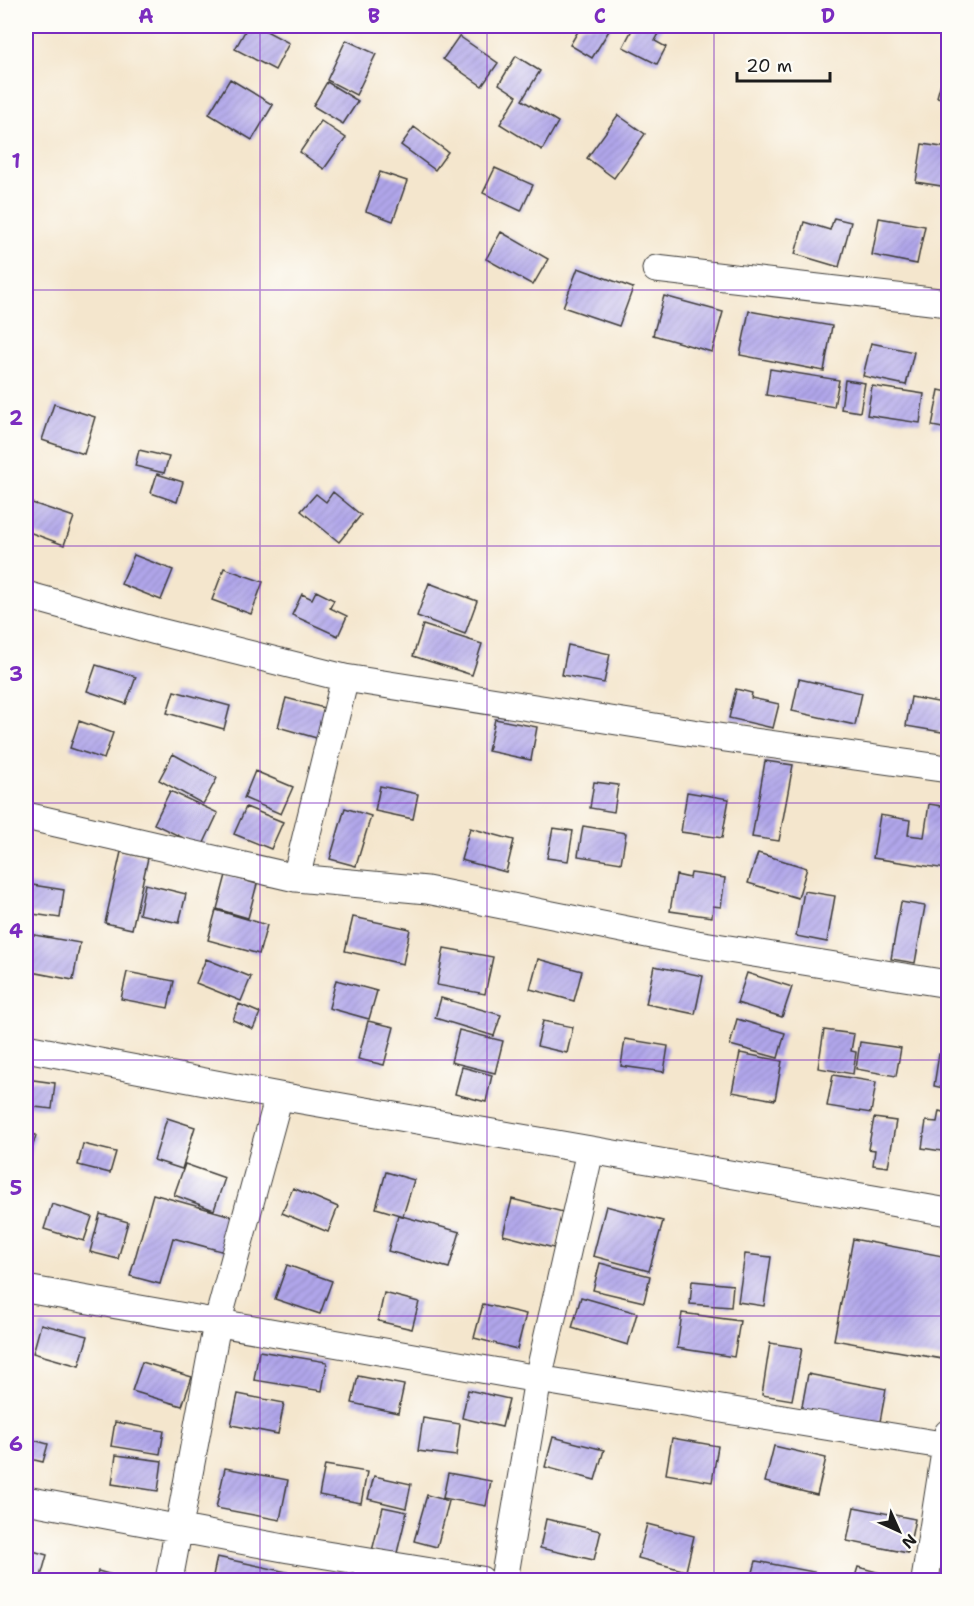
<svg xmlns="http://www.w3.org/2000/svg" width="974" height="1606" font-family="'Shantell Sans',sans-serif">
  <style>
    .building { fill: url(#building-hatch) }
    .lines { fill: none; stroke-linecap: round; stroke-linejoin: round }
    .street-casing { stroke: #3c3a37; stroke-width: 29 }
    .street { stroke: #fff; stroke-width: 27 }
    .grid { fill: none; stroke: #7b2cbf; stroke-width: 1.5; stroke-opacity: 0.55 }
    .neatline { fill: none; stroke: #7b2cbf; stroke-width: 2 }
    .grid-label { font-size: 20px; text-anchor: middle; font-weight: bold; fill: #7b2cbf }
  </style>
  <defs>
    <pattern id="building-hatch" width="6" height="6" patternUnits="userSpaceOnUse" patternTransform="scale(1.5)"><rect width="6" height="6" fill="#b0a6ea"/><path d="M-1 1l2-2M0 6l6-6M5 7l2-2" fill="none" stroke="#978ec8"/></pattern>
  </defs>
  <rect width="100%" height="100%" fill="#fdfcf7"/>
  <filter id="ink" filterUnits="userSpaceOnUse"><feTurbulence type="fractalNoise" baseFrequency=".0167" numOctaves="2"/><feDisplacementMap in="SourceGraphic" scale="12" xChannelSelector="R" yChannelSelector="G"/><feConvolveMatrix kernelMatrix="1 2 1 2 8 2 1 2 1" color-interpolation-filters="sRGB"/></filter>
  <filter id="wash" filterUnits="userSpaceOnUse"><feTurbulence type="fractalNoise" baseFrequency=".008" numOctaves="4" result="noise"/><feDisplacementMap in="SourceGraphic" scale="24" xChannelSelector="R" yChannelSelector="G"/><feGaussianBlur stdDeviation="1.35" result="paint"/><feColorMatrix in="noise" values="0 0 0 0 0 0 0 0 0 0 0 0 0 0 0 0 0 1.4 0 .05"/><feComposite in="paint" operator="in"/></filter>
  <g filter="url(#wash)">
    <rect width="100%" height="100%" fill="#f4e6cd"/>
    <g id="blocks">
      <path class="building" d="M 248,26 L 257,26 L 289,43 L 275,70 L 235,49 Z
        M 581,26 L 612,26 L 592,58 L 570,45 Z
        M 634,26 L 663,26 L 655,41 L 666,47 L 657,64 L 623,47 Z
        M 459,36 L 498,63 L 482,86 L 443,59 Z
        M 346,40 L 376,54 L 356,95 L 327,80 Z
        M 516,56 L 540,71 L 522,100 L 558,122 L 542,150 L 500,124 L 517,96 L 499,84 Z
        M 945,68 L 948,69 L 948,100 L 937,97 Z
        M 230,79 L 273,105 L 252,140 L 209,114 Z
        M 327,82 L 358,101 L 343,124 L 313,106 Z
        M 618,115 L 645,134 L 614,178 L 587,158 Z
        M 321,121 L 346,138 L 324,169 L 300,152 Z
        M 414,127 L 448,152 L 435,170 L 401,145 Z
        M 922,144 L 948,148 L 948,187 L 916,182 Z
        M 495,168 L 533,185 L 521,211 L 483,193 Z
        M 380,172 L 407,181 L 393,221 L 366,211 Z
        M 834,218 L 851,222 L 839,267 L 795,254 L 804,222 L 830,230 Z
        M 879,218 L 925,226 L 917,264 L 872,255 Z
        M 501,232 L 548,259 L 533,285 L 486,259 Z
        M 578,268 L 633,288 L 619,326 L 563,307 Z
        M 664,296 L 723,312 L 712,352 L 653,335 Z
        M 749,311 L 832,326 L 824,371 L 740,355 Z
        M 871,343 L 914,352 L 906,385 L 863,376 Z
        M 770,369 L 839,380 L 834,407 L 766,395 Z
        M 845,380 L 865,383 L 860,412 L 841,409 Z
        M 872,386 L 924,394 L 920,423 L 867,415 Z
        M 939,390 L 948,392 L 948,429 L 932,426 Z
        M 54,404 L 95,417 L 84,454 L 42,440 Z
        M 139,450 L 169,457 L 164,473 L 135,466 Z
        M 157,474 L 183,482 L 177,502 L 151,493 Z
        M 333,492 L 361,515 L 339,542 L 301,511 L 316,494 L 326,502 Z
        M 29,502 L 74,517 L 64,545 L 26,531 L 26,510 Z
        M 134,555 L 173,570 L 161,600 L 121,584 Z
        M 224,568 L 263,582 L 251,614 L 212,600 Z
        M 429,583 L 477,601 L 465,634 L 417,616 Z
        M 316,591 L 334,600 L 330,608 L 347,616 L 338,636 L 292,615 L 302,594 L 312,599 Z
        M 423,625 L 482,644 L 472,675 L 413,656 Z
        M 568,645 L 610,654 L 604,683 L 562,675 Z
        M 96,665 L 136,677 L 126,704 L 87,691 Z
        M 799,679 L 862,693 L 855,725 L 792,711 Z
        M 736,689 L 752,693 L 751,698 L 779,704 L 773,728 L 729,718 Z
        M 174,691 L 230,706 L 224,729 L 167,713 Z
        M 911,697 L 948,704 L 948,733 L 906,726 Z
        M 286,698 L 328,709 L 320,739 L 278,727 Z
        M 495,719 L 537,727 L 531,760 L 488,751 Z
        M 79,721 L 113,733 L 104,759 L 70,748 Z
        M 173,754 L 217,778 L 203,804 L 159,780 Z
        M 765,761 L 793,765 L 779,841 L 752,837 Z
        M 255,771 L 293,787 L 281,814 L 244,798 Z
        M 594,782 L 618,785 L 614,812 L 590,808 Z
        M 380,786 L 418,794 L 413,819 L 375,811 Z
        M 170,791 L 218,813 L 202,847 L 154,824 Z
        M 687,792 L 729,799 L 722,838 L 681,832 Z
        M 929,804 L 948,807 L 946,869 L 873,858 L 880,815 L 910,820 L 908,835 L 924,837 Z
        M 246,807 L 283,822 L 271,849 L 234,834 Z
        M 345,808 L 371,816 L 356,866 L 330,859 Z
        M 583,826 L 626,833 L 621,863 L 578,856 Z
        M 470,828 L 514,840 L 506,872 L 461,860 Z
        M 553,828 L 573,831 L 568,861 L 547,858 Z
        M 121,852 L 148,858 L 132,929 L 105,923 Z
        M 758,853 L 807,868 L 798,898 L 748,883 Z
        M 691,873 L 725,878 L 721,907 L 713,906 L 712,917 L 670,911 L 676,875 L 690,878 Z
        M 226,875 L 257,884 L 248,918 L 217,909 Z
        M 26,884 L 64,890 L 60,918 L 26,913 Z
        M 145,884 L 186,894 L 179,923 L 139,914 Z
        M 804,891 L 835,896 L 827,942 L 796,936 Z
        M 901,902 L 925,906 L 915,963 L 891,959 Z
        M 216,910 L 267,925 L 259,954 L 208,940 Z
        M 353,917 L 410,929 L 403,964 L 345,951 Z
        M 29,934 L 80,943 L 73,980 L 26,971 Z
        M 444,948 L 493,957 L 485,994 L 437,985 Z
        M 206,959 L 251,977 L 241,1001 L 196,983 Z
        M 538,959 L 582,971 L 574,1001 L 530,989 Z
        M 654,966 L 703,976 L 695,1014 L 646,1004 Z
        M 127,972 L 174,981 L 168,1008 L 121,999 Z
        M 747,973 L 792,987 L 782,1017 L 737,1003 Z
        M 336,980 L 377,991 L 369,1019 L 329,1008 Z
        M 441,998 L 501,1015 L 494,1036 L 435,1018 Z
        M 239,1004 L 260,1013 L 253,1029 L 233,1020 Z
        M 737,1019 L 785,1033 L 778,1058 L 730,1045 Z
        M 368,1021 L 394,1027 L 384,1065 L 358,1059 Z
        M 543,1021 L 573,1027 L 567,1053 L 537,1046 Z
        M 459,1030 L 503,1041 L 495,1073 L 451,1062 Z
        M 824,1030 L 854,1034 L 851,1051 L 856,1052 L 853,1074 L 818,1068 Z
        M 625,1039 L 668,1046 L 664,1072 L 621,1066 Z
        M 860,1042 L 901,1048 L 896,1076 L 856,1069 Z
        M 740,1053 L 782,1061 L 775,1100 L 732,1092 Z
        M 939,1054 L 948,1055 L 948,1089 L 934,1086 Z
        M 462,1067 L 492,1075 L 486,1102 L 455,1094 Z
        M 833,1075 L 876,1082 L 871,1113 L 827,1106 Z
        M 26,1079 L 55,1083 L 52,1109 L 26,1106 Z
        M 939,1111 L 948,1113 L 948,1152 L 922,1148 L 926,1121 L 937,1122 Z
        M 167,1118 L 195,1127 L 182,1169 L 154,1160 Z
        M 874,1118 L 896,1121 L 888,1167 L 873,1165 L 875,1150 L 868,1149 Z
        M 26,1132 L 36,1135 L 26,1169 Z
        M 83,1144 L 116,1152 L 110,1173 L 78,1165 Z
        M 185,1164 L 225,1178 L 214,1210 L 174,1195 Z
        M 386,1172 L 414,1180 L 403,1216 L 376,1208 Z
        M 293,1188 L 338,1207 L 328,1232 L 282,1213 Z
        M 153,1194 L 235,1217 L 225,1252 L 173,1238 L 160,1284 L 130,1276 Z
        M 512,1199 L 563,1212 L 554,1248 L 503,1235 Z
        M 52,1204 L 92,1217 L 84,1241 L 44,1229 Z
        M 606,1206 L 663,1221 L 649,1271 L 593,1256 Z
        M 100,1214 L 128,1222 L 118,1259 L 90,1252 Z
        M 398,1215 L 460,1232 L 449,1268 L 388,1251 Z
        M 853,1239 L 948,1257 L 948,1360 L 834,1340 Z
        M 745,1254 L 771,1257 L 764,1306 L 738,1302 Z
        M 600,1263 L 650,1276 L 644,1302 L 593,1290 Z
        M 287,1265 L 332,1281 L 320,1314 L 275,1299 Z
        M 692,1281 L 733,1285 L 731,1307 L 690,1304 Z
        M 384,1293 L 419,1302 L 412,1329 L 378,1321 Z
        M 581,1297 L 637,1313 L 628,1345 L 572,1328 Z
        M 483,1304 L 526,1314 L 517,1349 L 474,1338 Z
        M 682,1313 L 740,1321 L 734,1357 L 677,1348 Z
        M 41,1324 L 88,1336 L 79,1366 L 33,1353 Z
        M 770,1343 L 802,1348 L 792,1400 L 762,1395 Z
        M 259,1351 L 327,1362 L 322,1391 L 254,1380 Z
        M 142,1362 L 192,1377 L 182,1406 L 132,1391 Z
        M 808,1374 L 886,1389 L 879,1427 L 801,1412 Z
        M 358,1376 L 404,1385 L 398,1413 L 352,1403 Z
        M 468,1390 L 509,1399 L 502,1427 L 462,1418 Z
        M 238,1394 L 284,1403 L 278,1434 L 231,1425 Z
        M 423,1418 L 460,1424 L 456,1456 L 418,1451 Z
        M 115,1422 L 164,1431 L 160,1454 L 111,1446 Z
        M 553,1437 L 604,1450 L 595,1480 L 545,1467 Z
        M 26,1438 L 48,1444 L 43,1462 L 26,1458 Z
        M 672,1438 L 718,1446 L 712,1482 L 666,1474 Z
        M 774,1446 L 826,1458 L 817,1495 L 765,1482 Z
        M 116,1455 L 162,1461 L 158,1491 L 112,1484 Z
        M 325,1465 L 367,1472 L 361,1503 L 319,1495 Z
        M 225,1468 L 288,1480 L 280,1520 L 216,1508 Z
        M 448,1473 L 491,1481 L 486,1506 L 443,1498 Z
        M 374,1476 L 411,1484 L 406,1508 L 368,1499 Z
        M 427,1495 L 449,1501 L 437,1547 L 414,1541 Z
        M 383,1507 L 407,1512 L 396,1557 L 372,1551 Z
        M 854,1507 L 915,1519 L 908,1553 L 847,1541 Z
        M 546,1519 L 601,1531 L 594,1560 L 540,1548 Z
        M 647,1524 L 694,1536 L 686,1571 L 638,1558 Z
        M 26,1549 L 47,1555 L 40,1580 L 26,1579 Z
        M 217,1557 L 287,1572 L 285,1580 L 212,1580 Z
        M 756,1561 L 819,1573 L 818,1580 L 751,1580 Z
        M 858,1567 L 907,1580 L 854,1580 Z
        M 98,1571 L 130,1580 L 96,1580 Z"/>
    </g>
  </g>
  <g filter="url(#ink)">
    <use href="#blocks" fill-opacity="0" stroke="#3c3a37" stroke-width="1.5"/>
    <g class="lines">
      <defs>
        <path id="street" d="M 656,269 L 948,303
          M 26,595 L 156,631 L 345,678 L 718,737 L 948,769
          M 26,816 L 296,878 L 427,890 L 697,944 L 948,984
          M 296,878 L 345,678
          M 26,1048 L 279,1096 L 948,1212
          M 26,1289 L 538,1379 L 948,1446
          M 26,1500 L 289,1549 L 481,1580
          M 169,1580 L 217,1324 L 279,1096
          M 504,1580 L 538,1379 L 590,1151
          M 925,1580 L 948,1433"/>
      </defs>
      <use href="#street" class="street-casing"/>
      <use href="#street" class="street"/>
    </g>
  </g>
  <path class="grid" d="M 260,26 L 260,1580M 487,26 L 487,1580M 714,26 L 714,1580M 26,290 L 948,290M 26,546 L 948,546M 26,803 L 948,803M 26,1060 L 948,1060M 26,1316 L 948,1316"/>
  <rect width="974" height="1606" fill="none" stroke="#fdfcf7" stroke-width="66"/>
  <g transform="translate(899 1531) rotate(135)" stroke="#fdfcf7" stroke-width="4.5" paint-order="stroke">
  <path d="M0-4.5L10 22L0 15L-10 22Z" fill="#1c1c1c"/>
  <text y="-9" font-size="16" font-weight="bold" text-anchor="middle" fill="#1c1c1c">N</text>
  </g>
  <path d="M737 72v9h93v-9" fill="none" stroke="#1c1c1c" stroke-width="3"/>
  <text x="746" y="72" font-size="18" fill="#1c1c1c" stroke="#fdfcf7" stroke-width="4.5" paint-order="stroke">20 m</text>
  <rect x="33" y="33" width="908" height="1540" class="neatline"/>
  <g class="grid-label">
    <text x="146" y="23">A</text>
    <text x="374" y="23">B</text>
    <text x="600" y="23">C</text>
    <text x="828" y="23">D</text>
    <text x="16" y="168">1</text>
    <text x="16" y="425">2</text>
    <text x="16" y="681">3</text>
    <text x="16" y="938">4</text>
    <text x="16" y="1195">5</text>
    <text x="16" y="1451">6</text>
  </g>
</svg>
